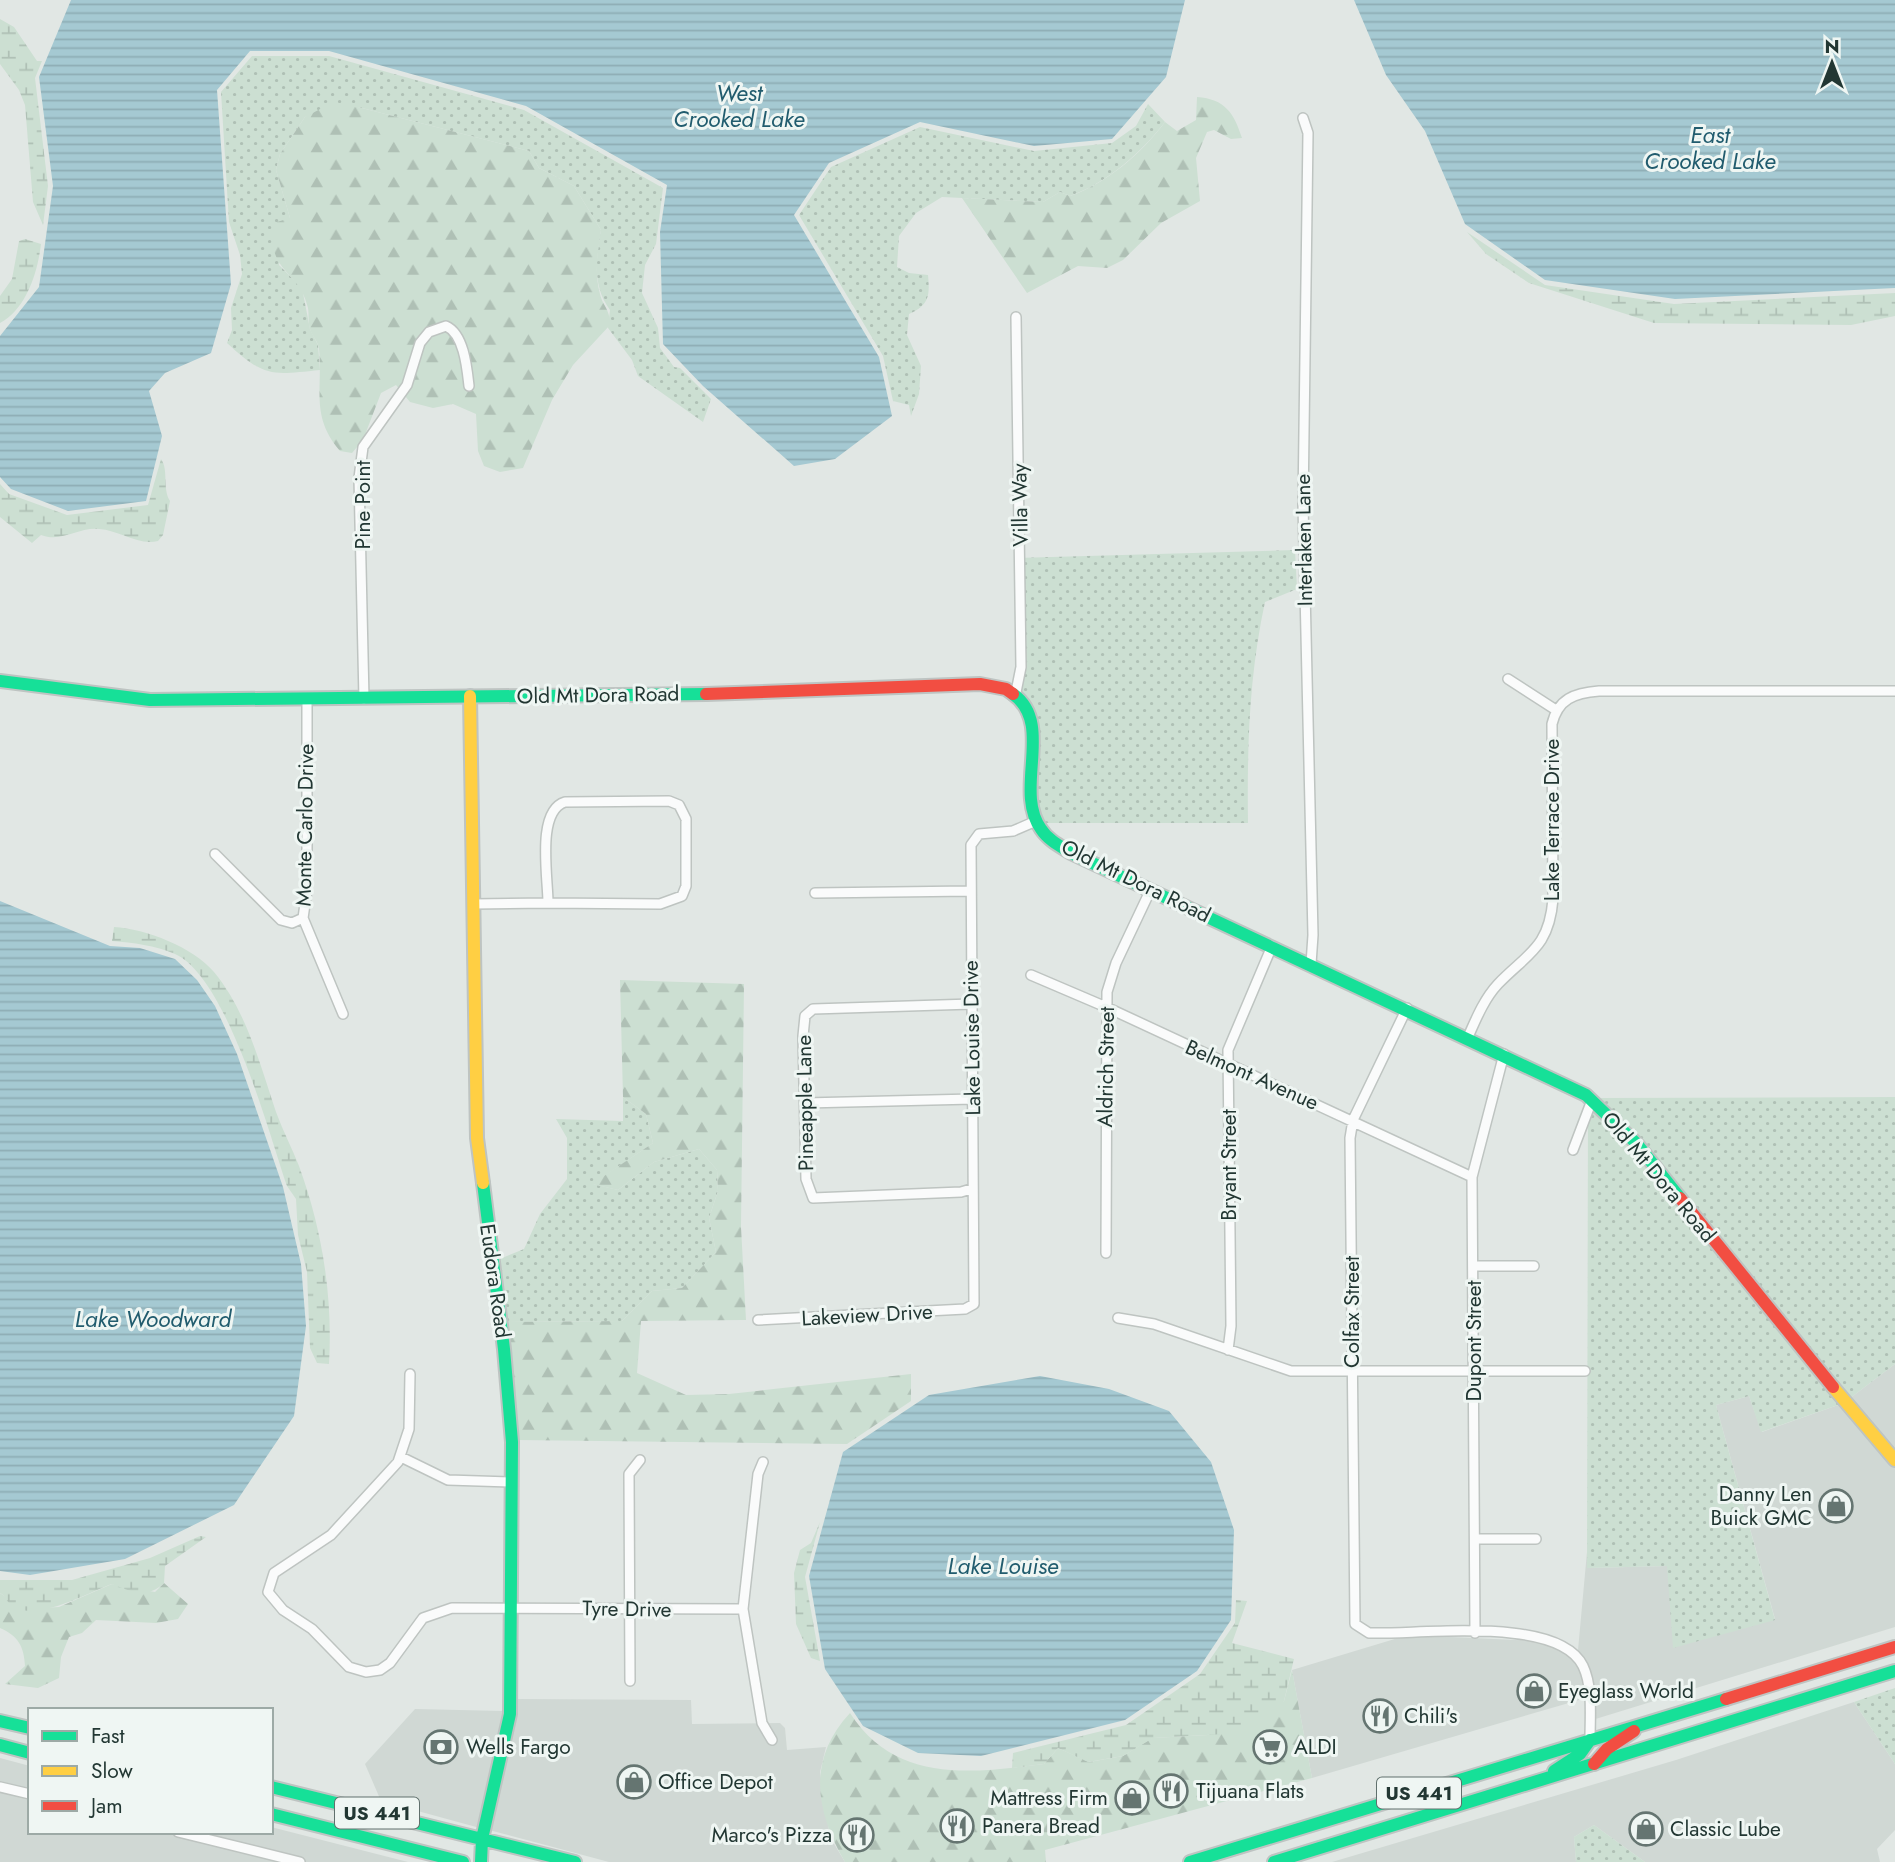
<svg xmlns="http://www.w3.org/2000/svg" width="1895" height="1862" font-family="Jost,sans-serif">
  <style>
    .built { fill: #d0d8d4 }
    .grass { fill: url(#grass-dots) }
    .forest { fill: url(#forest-firs) }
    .wetland { fill: url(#wetland-marsh) }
    .water { fill: url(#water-rules) }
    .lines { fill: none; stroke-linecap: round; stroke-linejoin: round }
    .street-casing { stroke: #bec4c1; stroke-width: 12 }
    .fast-casing { stroke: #bec4c2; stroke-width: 16 }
    .slow-casing { stroke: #bec4c2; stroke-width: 16 }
    .jam-casing { stroke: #bec4c2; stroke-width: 16 }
    .street { stroke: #fafbfb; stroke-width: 9 }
    .fast { stroke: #16e098; stroke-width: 12 }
    .slow { stroke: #ffcf43; stroke-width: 12 }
    .jam { stroke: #f24e42; stroke-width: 12 }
    .labels { text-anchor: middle; stroke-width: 6; stroke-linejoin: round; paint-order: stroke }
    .shield { fill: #eff6f3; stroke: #60706d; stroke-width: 2 }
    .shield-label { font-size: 19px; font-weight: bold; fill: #223733 }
    .street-label { font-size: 21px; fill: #223733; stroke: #eff6f3 }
    .poi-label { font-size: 21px; fill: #223733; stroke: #eff6f3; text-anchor: start }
    .water-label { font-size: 23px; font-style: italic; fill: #215c6e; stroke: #eff6f3 }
  </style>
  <defs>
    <pattern id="grass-dots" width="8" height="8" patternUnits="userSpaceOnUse" patternTransform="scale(1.75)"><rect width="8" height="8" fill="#ccdfd2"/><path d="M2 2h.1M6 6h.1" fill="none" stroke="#afc0b5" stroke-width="1.8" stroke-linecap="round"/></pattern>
    <pattern id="forest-firs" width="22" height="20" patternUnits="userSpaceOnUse" patternTransform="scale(1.75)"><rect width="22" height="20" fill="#ccdfd2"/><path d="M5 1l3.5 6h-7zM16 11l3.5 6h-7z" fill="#afc0b5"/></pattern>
    <pattern id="wetland-marsh" width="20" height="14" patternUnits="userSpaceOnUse" patternTransform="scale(1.75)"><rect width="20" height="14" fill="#ccdfd2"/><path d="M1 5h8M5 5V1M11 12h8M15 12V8" fill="none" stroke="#afc0b5"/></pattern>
    <pattern id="water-rules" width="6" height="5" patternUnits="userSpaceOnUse" patternTransform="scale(1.75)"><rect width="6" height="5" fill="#a5c9d2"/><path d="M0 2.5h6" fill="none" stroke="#8eadb5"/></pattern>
  </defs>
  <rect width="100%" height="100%" fill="#e1e7e4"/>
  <path class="built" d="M 1895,1364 L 1895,1452 L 1849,1399 Z
    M 1749,1396 L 1762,1432 L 1841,1404 L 1895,1467 L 1895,1627 L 1589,1721 L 1586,1698 L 1312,1778 L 1292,1670 L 1408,1635 L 1555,1642 L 1577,1661 L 1587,1552 L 1588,1568 L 1667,1566 L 1775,1619 L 1716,1405 Z
    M 515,1699 L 691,1700 L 692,1724 L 780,1723 L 785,1728 L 787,1750 L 826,1747 L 820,1772 L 830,1837 L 845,1862 L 609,1862 L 489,1830 L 512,1734 Z
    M 1854,1702 L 1895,1764 L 1895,1830 L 1877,1849 L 1880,1862 L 1645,1862 L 1594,1825 L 1574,1837 L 1576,1862 L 1332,1862 L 1676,1760 Z
    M 505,1703 L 480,1828 L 381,1801 L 365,1764 L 415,1709 L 503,1711 Z
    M 0,1758 L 30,1766 L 30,1832 L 271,1832 L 271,1827 L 408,1862 L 0,1862 Z"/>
  <path class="grass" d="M 252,56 L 329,56 L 524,110 L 663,188 L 656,244 L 645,265 L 642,293 L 658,328 L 660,348 L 674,367 L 680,368 L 711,399 L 703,422 L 638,376 L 632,360 L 608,328 L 610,310 C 592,286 596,258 601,230 L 574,186 L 539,168 L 529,151 L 358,107 L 305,117 L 280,154 L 276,170 L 290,218 L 279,265 L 302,288 L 310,329 L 318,345 L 320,370 C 271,375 265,378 227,343 L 232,330 L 231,308 L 242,274 L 240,255 L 229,222 L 221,92 Z
    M 1148,104 L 1165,122 C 1141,153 1107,183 1070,196 L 1060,192 L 1043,202 L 942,197 L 916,213 L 899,236 L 897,267 L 909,273 L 928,275 C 930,296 929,305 909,314 L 907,335 L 921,366 L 919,394 L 911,416 L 909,405 L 893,401 L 883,356 L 799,215 L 831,167 L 920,127 L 1034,151 L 1112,143 L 1136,126 Z
    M 1295,550 L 1297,589 L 1265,602 C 1249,676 1247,748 1248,823 L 1042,823 L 1038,813 L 1026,696 L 1020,689 L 1016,558 Z
    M 623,1097 L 646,1114 L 653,1143 L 593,1184 L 618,1190 L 654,1162 L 699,1149 L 717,1170 L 718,1191 L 709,1218 L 716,1252 L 682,1288 L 652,1291 L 622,1321 L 505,1322 L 497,1260 L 524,1249 L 540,1214 L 567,1179 L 567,1138 L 556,1119 L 623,1121 Z
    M 1895,1097 L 1895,1364 L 1849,1399 L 1640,1140 L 1598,1098 Z
    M 1588,1103 L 1605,1118 L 1667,1191 L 1841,1404 L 1761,1432 L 1749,1396 L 1716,1405 L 1775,1620 L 1673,1648 L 1667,1566 L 1587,1568 Z
    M 1895,1688 L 1895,1764 L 1854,1702 Z
    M 1594,1825 L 1645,1862 L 1576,1862 L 1574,1837 Z"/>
  <path class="forest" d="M 1197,97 C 1225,99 1234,113 1242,138 L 1231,139 L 1214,130 L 1207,132 L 1196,158 L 1200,201 L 1161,223 L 1123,260 L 1107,268 L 1078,266 L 1027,293 L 962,198 L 1043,202 L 1060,192 L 1070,196 C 1107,183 1141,154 1165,122 L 1177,131 L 1196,120 Z
    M 328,105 L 358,107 L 529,151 L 539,168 L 574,186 L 601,230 C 598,251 594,272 600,294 C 603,307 610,308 610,325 L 573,365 L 552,400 L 523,468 L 500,472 L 484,466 L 478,451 L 476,414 L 453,404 L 433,408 L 410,402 L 396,385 L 381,393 L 363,440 L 352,453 L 340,451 C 310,416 323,390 319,349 C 318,341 312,336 310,329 C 308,322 309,314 308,308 C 299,268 262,271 277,222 L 290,218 L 276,170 L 280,154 L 305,117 Z
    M 620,980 L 744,984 L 741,1227 L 746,1320 L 641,1321 L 637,1373 L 686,1395 L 729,1394 L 911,1374 L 911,1401 L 847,1444 L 517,1440 L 505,1322 L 622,1321 L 652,1291 L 682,1288 L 716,1252 L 709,1218 L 718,1191 L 717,1170 L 699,1149 L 654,1162 L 618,1190 L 592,1184 L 653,1143 L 646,1114 L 623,1097 Z
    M 164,1583 L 188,1604 L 178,1619 L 156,1623 L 96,1620 L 82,1633 L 69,1637 L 61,1657 L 59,1678 L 38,1688 L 5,1684 L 25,1666 C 24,1646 18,1636 0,1628 L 0,1593 L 23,1609 L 59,1607 L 112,1584 L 155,1592 Z
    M 1292,1670 L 1312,1778 L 1045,1850 L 1046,1862 L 845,1862 C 815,1811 807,1759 850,1713 C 896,1784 971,1773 1044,1764 L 1058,1748 L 1089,1762 L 1123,1756 L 1152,1738 L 1208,1735 L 1284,1701 Z"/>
  <path class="wetland" d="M 0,19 L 14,27 L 37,61 L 42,61 L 35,78 L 48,186 L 43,225 L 33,202 L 25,105 L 19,90 L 0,64 Z
    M 1467,232 L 1545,285 L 1674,304 L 1895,293 L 1895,316 L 1851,325 L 1654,323 L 1529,283 L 1486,254 Z
    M 25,239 L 41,244 C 38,270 27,309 0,323 L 0,296 L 12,279 L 19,241 Z
    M 161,459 C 169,470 162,488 170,501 L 163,535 L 158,541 C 138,546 119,530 99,529 C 78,527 62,543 41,535 L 32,543 L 0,517 L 0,484 L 9,494 L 67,515 L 148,505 Z
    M 114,927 C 146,929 193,947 214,972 C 247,1012 260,1065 276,1112 C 283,1131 292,1148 299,1166 C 322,1229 333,1296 329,1364 L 317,1363 L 310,1348 L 307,1272 L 298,1235 L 296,1199 L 287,1186 C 269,1133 227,977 175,954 C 155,945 133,943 112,941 Z
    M 820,1522 L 805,1577 L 820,1661 L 811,1658 L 796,1624 L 794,1573 L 800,1550 L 811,1543 Z
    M 200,1536 L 206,1537 L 165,1566 L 164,1583 C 147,1599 132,1592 112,1584 C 89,1592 34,1624 11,1605 C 6,1601 6,1596 0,1593 L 0,1580 L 72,1580 L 150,1558 Z
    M 1236,1600 L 1247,1601 L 1232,1643 L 1294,1659 L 1284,1701 L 1254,1727 L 1224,1734 L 1153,1738 L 1123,1756 L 1088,1762 L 1058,1748 L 1044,1764 L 1012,1768 L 1013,1753 L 1126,1725 L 1200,1674 L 1235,1623 Z"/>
  <path class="water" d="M 71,0 L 1185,0 L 1166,77 L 1112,139 L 1034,146 L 920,122 L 829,163 L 794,215 L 879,357 L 892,416 L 835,459 L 794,466 L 703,386 L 663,344 L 660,232 L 667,185 L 526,106 L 329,51 L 250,51 L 217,90 L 231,284 L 211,353 L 165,373 L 149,391 L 162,436 L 146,501 L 68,511 L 11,489 L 0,477 L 0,336 L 39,287 L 53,186 L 39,77 Z
    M 1354,0 L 1895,0 L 1895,288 L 1675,299 L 1545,280 L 1465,224 L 1425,131 L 1386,75 Z
    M 0,901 L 110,946 L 140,948 L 175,959 L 197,980 L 215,1006 L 237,1054 L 283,1187 L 301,1264 L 306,1326 L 294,1416 L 234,1505 L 125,1559 L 30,1575 L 0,1571 Z
    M 1040,1376 L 1109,1389 L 1169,1411 L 1211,1462 L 1234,1530 L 1231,1620 L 1197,1671 L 1125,1720 L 981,1756 L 918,1753 L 863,1726 L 825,1669 L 809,1576 L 843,1452 L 929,1395 Z"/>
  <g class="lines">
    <defs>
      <path id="street" d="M 1303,118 L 1308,133 L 1303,505 L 1313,935 L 1311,964
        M 1508,679 L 1556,710
        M 1016,692 L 1021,667 L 1016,317
        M 364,699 L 359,478 L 363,447 L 407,385 L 420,343 L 429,332 L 446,326 C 464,334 467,368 469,386
        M 669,801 L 679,805 L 686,819 L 686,886 L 682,896 L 660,904 L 548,903 C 548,877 536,811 565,802 Z
        M 215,854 L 281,920 L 292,923 L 303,918 L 307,890 L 307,700
        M 815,893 L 970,891
        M 474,904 L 548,903
        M 303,918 L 343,1014
        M 1031,975 L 1106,1007 L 1472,1177
        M 1407,1008 L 1353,1120 L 1350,1138 L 1355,1624 L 1369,1633 C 1419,1635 1558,1615 1583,1666 C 1593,1687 1590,1716 1590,1740
        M 1468,1037 C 1476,1019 1484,999 1498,984 C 1528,953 1549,948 1553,899 L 1552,724 C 1558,699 1574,693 1599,691 L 1895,691
        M 805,1103 L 973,1099
        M 1573,1150 L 1592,1100
        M 971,1189 L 961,1192 L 813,1198 L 806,1179 L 803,1036 L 805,1016 L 813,1009 L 972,1004
        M 1106,1253 L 1107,992 L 1116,963 L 1151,889
        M 1473,1266 L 1534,1266
        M 1118,1318 L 1154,1324 L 1291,1371 L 1585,1371
        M 758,1320 L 965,1309 L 974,1304 L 971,845 L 979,834 L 1013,831 L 1036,821
        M 1228,1350 L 1231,1326 L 1228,1050 L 1272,946
        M 410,1374 L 409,1429 L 398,1462 L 331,1535 L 274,1573 L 268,1592 L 283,1610 L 312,1629 L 349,1667 L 366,1672 L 380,1670 L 390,1663 L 423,1618 L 452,1608 L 743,1609
        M 401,1457 L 448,1480 L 512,1482
        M 763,1462 L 758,1474 L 743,1609 L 762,1723 L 772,1740
        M 1475,1539 L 1536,1539
        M 1475,1633 L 1472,1177 L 1504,1054
        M 630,1681 L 629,1474 L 640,1460
        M 0,1787 L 30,1794
        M 178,1832 L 300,1862"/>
      <path id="fast" d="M 0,681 L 150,700 L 706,694
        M 1013,694 C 1055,724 1013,790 1041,829 C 1048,840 1060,846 1071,853 L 1586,1095 L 1637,1144 L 1680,1198
        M 0,1721 L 30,1728
        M 0,1745 L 30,1753
        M 1554,1771 L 1580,1754 L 1590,1740
        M 271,1787 L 575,1862
        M 271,1814 L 463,1862
        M 481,1862 L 482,1839 L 510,1714 L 512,1442 L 504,1349 L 483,1183
        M 1190,1862 L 1726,1699
        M 1274,1862 L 1895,1671"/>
      <path id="slow" d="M 470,696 L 477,1138 L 483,1183
        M 1833,1387 L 1895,1460"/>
      <path id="jam" d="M 706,694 L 980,684 L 1006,689 L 1013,694
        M 1680,1198 L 1833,1387
        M 1726,1699 L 1895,1647
        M 1594,1764 L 1607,1749 L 1634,1731"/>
    </defs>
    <use href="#street" class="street-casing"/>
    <use href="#fast" class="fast-casing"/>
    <use href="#slow" class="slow-casing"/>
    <use href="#jam" class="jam-casing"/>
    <use href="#street" class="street"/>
    <use href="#fast" class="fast"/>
    <use href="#slow" class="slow"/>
    <use href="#jam" class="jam"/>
  </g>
  <defs>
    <symbol id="shop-ring" viewBox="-11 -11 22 22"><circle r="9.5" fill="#eff6f3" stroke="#657571" stroke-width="1.5"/><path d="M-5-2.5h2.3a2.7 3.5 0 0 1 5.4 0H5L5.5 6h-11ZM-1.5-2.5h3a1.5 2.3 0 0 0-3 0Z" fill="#657571"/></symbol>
    <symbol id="restaurant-ring" viewBox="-11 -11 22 22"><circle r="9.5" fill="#eff6f3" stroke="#657571" stroke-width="1.5"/><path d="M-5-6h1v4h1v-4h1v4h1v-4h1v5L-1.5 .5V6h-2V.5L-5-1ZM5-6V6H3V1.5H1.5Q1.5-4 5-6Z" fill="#657571"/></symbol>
    <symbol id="bank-ring" viewBox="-11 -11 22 22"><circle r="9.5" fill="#eff6f3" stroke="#657571" stroke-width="1.5"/><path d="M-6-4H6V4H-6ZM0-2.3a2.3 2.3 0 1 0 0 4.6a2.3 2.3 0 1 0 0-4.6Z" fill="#657571"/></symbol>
    <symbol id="supermarket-ring" viewBox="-11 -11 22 22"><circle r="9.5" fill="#eff6f3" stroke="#657571" stroke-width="1.5"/><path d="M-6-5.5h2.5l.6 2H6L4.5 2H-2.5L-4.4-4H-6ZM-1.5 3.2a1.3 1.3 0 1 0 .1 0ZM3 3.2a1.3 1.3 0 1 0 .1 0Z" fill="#657571"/></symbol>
  </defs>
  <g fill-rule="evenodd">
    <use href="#shop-ring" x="1817" y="1487" width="38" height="38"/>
    <use href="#shop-ring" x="1515" y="1672" width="38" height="38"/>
    <use href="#restaurant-ring" x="1361" y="1697" width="38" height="38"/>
    <use href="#bank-ring" x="422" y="1728" width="38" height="38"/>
    <use href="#supermarket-ring" x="1251" y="1728" width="38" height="38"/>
    <use href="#shop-ring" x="615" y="1763" width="38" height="38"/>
    <use href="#restaurant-ring" x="1152" y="1772" width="38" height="38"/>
    <use href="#shop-ring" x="1113" y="1779" width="38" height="38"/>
    <use href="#restaurant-ring" x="938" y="1807" width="38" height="38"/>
    <use href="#shop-ring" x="1627" y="1810" width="38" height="38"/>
    <use href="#restaurant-ring" x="838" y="1816" width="38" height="38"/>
  </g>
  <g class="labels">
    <g class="shield">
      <rect x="1377" y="1777.5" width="84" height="31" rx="5"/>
      <rect x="335" y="1797.5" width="84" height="31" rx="5"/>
    </g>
    <g class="shield-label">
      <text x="1419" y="1800">US 441</text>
      <text x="377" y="1820">US 441</text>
    </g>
    <g class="street-label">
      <text transform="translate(363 505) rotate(-90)" y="7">Pine Point</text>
      <text transform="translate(1020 505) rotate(-91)" y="7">Villa Way</text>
      <text transform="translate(1304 540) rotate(-91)" y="7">Interlaken Lane</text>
      <text transform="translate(598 695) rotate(-1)" y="7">Old Mt Dora Road</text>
      <text transform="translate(1552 820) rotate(-90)" y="7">Lake Terrace Drive</text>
      <text transform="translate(305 825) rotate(-89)" y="7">Monte Carlo Drive</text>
      <text transform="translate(1136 881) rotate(26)" y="7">Old Mt Dora Road</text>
      <text transform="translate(972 1038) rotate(-91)" y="7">Lake Louise Drive</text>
      <text transform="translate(1106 1067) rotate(-89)" y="7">Aldrich Street</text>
      <text transform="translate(1252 1075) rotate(24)" y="7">Belmont Avenue</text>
      <text transform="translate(805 1103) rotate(-91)" y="7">Pineapple Lane</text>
      <text transform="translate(1229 1165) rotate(-90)" y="7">Bryant Street</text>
      <text transform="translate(1659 1177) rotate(50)" y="7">Old Mt Dora Road</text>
      <text transform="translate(495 1281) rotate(82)" y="7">Eudora Road</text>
      <text transform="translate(1352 1312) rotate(-90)" y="7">Colfax Street</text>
      <text transform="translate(867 1315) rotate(-3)" y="7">Lakeview Drive</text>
      <text transform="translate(1474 1341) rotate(-90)" y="7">Dupont Street</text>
      <text transform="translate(627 1609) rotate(1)" y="7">Tyre Drive</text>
    </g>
    <g class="poi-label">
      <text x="1812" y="1501" text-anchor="end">Danny Len<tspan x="1812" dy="24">Buick GMC</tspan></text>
      <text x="1558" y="1698">Eyeglass World</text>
      <text x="1404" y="1723">Chili's</text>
      <text x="466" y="1754">Wells Fargo</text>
      <text x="1294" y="1754">ALDI</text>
      <text x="658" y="1789">Office Depot</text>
      <text x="1196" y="1798">Tijuana Flats</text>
      <text x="1108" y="1805" text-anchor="end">Mattress Firm</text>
      <text x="982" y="1833">Panera Bread</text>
      <text x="1670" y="1836">Classic Lube</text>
      <text x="832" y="1842" text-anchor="end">Marco's Pizza</text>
    </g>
    <g class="water-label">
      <text x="739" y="101">West<tspan x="739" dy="26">Crooked Lake</tspan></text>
      <text x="1710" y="143">East<tspan x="1710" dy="26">Crooked Lake</tspan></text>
      <text x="153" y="1327">Lake Woodward</text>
      <text x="1003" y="1574">Lake Louise</text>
    </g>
  </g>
  <rect x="28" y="1708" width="245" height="126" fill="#eff6f3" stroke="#9daaa6" stroke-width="2"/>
  <rect x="42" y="1731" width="35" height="10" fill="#16e098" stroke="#9daaa6" stroke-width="2"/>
  <text x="91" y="1743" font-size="21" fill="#223733">Fast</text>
  <rect x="42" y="1766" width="35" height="10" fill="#ffcf43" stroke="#9daaa6" stroke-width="2"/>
  <text x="91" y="1778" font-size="21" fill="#223733">Slow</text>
  <rect x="42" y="1801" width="35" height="10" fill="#f24e42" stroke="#9daaa6" stroke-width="2"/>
  <text x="91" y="1813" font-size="21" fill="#223733">Jam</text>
  <g transform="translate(1832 63)" stroke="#eff6f3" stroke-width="5" paint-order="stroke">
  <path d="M0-5L12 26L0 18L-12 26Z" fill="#223733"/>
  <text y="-10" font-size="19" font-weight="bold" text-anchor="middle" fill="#223733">N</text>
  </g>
</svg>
